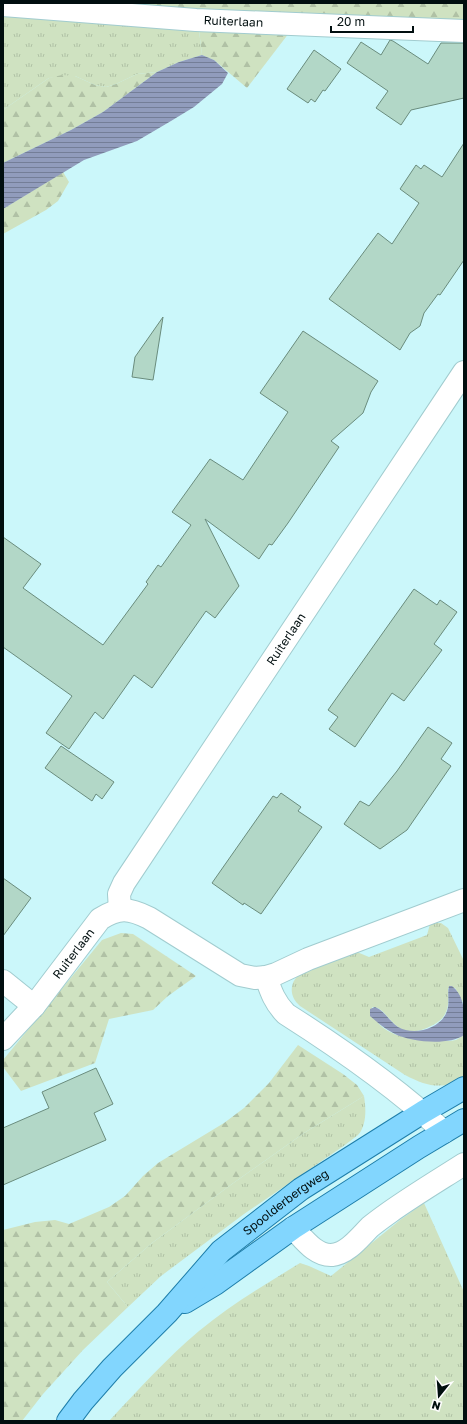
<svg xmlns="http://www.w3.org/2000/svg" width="467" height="1424" font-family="'Golos Text',sans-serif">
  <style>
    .grass { fill: url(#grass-tufts) }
    .forest { fill: url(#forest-firs) }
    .water { fill: url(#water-rules) }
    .building { fill: #b2d7c7; stroke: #6a8c7d }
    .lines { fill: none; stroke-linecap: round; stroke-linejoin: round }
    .minor-casing { stroke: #a1cccf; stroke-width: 24 }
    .major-casing { stroke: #1e7eaa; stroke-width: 24 }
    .minor { stroke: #fff; stroke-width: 22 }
    .major { stroke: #82d6fe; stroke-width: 22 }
    .labels { text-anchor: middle; stroke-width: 4; stroke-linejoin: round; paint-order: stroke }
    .street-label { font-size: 12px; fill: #010e0f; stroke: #fff }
  </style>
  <defs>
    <pattern id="grass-tufts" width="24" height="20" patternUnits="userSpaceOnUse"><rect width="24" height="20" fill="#cfe2c1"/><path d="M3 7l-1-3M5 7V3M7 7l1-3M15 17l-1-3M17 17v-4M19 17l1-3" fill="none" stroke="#b0c1a5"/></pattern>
    <pattern id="forest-firs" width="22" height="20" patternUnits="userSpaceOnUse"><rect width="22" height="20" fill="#cfe2c1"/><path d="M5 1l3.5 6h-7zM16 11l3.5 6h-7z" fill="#b0c1a5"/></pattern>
    <pattern id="water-rules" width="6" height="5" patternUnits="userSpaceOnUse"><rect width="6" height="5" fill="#919cbc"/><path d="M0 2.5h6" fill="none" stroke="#747e97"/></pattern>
  </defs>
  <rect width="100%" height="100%" fill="#cbf7fa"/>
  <path class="grass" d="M 3,13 L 199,30 L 202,55 L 179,62 L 157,72 L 137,74 L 116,84 L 106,87 L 95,85 L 75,76 L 49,78 L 3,110 Z
    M 434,923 L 441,923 L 448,928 L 464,961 L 464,1004 L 455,988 L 448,988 C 449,1005 449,1017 433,1025 C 392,1047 390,1005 372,1007 C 374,1012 376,1021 380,1025 C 398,1042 427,1039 450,1041 L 456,1040 L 464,1035 L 464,1080 C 440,1089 428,1087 405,1075 L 300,1006 C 287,995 290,979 304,971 L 357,952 L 369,957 L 427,935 L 430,924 Z
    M 364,1096 C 366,1108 367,1125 358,1135 C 354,1138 349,1142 345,1145 L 244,1214 L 161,1276 L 128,1307 L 107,1282 L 152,1243 L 232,1184 L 304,1133 Z
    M 424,1203 L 464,1292 L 464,1421 L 109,1421 C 138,1390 167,1358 199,1331 C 230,1305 266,1284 300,1263 L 309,1266 L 331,1276 L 400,1220 Z"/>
  <path class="forest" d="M 98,3 L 464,3 L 464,22 L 310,16 Z
    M 199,30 L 289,33 L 247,88 L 214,60 L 202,55 Z
    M 157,72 L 103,112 L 71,130 L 3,163 L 3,110 L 49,78 L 62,75 L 75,76 L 95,85 L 106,87 L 116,84 L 137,74 Z
    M 63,172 L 69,182 L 58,201 L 46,210 L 3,234 L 3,209 Z
    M 121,933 L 133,934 L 196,976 L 168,996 L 153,1010 L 109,1019 L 95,1063 L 21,1091 L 3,1067 L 3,1060 L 102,940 Z
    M 298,1045 L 343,1074 L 357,1085 L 364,1096 L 304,1133 L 232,1184 L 152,1243 L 107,1282 L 128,1307 L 83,1350 L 43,1394 L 22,1421 L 3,1421 L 3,1230 L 35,1222 L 55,1220 L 69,1224 L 109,1207 L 125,1196 L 143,1176 L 158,1163 L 224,1123 L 244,1108 L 269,1083 Z"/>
  <path class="water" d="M 202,55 L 214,60 L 228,73 L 222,84 L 194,107 L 171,121 L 137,141 L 84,160 L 3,209 L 3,163 L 71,130 L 103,112 L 157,72 L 179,62 Z
    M 449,986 L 452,986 C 467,998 464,1017 464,1035 C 449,1046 411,1042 395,1034 C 385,1029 378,1023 370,1016 L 370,1009 L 375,1007 C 385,1011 389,1021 398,1027 C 414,1036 441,1029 447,1011 C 450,1003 447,994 449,986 Z"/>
  <path class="building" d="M 390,40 L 393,41 L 428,64 L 441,43 L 464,43 L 464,98 L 411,110 L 401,125 L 376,108 L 388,91 L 347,63 L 361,42 L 381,55 Z
    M 314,50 L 341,69 L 325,91 L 323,90 L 315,102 L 311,99 L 308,103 L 287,89 Z
    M 464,143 L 464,260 L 440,295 L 438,294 L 424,313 L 420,326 L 410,333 L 400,350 L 329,299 L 378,233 L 392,244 L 419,203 L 400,189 L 416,165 L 421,169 L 424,165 L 442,177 Z
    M 163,317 L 153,380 L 132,377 L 135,357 Z
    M 303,331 L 378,381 L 371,392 L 363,413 L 331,441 L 339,447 L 288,523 L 272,545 L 269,544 L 259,559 L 205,519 L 239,586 L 215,618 L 206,611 L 152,688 L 134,675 L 103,719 L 95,712 L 69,749 L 46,733 L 72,696 L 3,647 L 3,537 L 41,564 L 23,588 L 103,645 L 148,584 L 146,582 L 158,565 L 161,567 L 191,525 L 172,512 L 210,459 L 243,480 L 288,412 L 260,393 Z
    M 414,589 L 437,605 L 440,600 L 457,612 L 434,644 L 442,650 L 404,701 L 392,693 L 355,747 L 329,729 L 338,717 L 328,710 Z
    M 428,727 L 452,743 L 441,759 L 451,766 L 407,830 L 380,849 L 344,824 L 360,801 L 369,806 L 397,771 Z
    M 61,746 L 114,782 L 102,799 L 96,794 L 92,801 L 45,768 Z
    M 281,793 L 301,807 L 298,811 L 322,827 L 261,914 L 244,903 L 243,905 L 212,883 L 273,796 L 277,798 Z
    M 3,878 L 31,898 L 3,936 Z
    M 96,1068 L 113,1104 L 94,1113 L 106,1140 L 3,1185 L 3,1128 L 49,1108 L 42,1092 Z"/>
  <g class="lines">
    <defs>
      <g id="minor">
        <path id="s1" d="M 3,5 L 196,20 L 464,31"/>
        <path id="s2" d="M 120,910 L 119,894 L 124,883 L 464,372"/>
        <path d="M 266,977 C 271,992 275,1003 286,1014 C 341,1049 396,1087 444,1132"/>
        <path d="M 3,981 L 34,1006"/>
        <path id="s3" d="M 3,1039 L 34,1006 L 100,919 C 119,907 129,908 149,918 L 240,975 L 255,978 L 266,977 L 276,974 L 308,959 L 464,900"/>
        <path d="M 293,1228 C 303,1238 315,1256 332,1255 C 348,1253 359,1238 370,1227 C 376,1222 383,1217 390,1212 C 414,1195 439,1180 464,1164"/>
      </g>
      <g id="major">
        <path d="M 185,1302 L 215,1284 L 293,1228 L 419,1147 L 464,1120"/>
        <path id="s4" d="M 68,1421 L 83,1401 L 112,1368 L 167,1313 L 221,1251 L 301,1189 L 423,1112 L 464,1088"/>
      </g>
    </defs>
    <use href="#minor" class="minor-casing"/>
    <use href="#major" class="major-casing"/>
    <use href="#minor" class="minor"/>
    <use href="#major" class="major"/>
  </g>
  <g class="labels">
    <g class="street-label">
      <text dy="4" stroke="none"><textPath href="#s1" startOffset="231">Ruiterlaan</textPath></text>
      <text dy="4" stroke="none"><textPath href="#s2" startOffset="321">Ruiterlaan</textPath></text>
      <text dy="4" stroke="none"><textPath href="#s3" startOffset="111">Ruiterlaan</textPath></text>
      <text dy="4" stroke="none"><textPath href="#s4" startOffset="310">Spoolderbergweg</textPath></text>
    </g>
  </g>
  <rect width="467" height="1424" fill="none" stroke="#010e0f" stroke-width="8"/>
  <g transform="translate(439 1396) rotate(197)" stroke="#ffffff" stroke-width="3" paint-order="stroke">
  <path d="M0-3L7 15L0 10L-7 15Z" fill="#010e0f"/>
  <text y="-6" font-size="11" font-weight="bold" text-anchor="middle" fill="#010e0f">N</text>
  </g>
  <path d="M331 26v6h82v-6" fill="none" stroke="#010e0f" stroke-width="2"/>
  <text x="337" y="26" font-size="12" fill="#010e0f" stroke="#ffffff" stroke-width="3" paint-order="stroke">20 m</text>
</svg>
